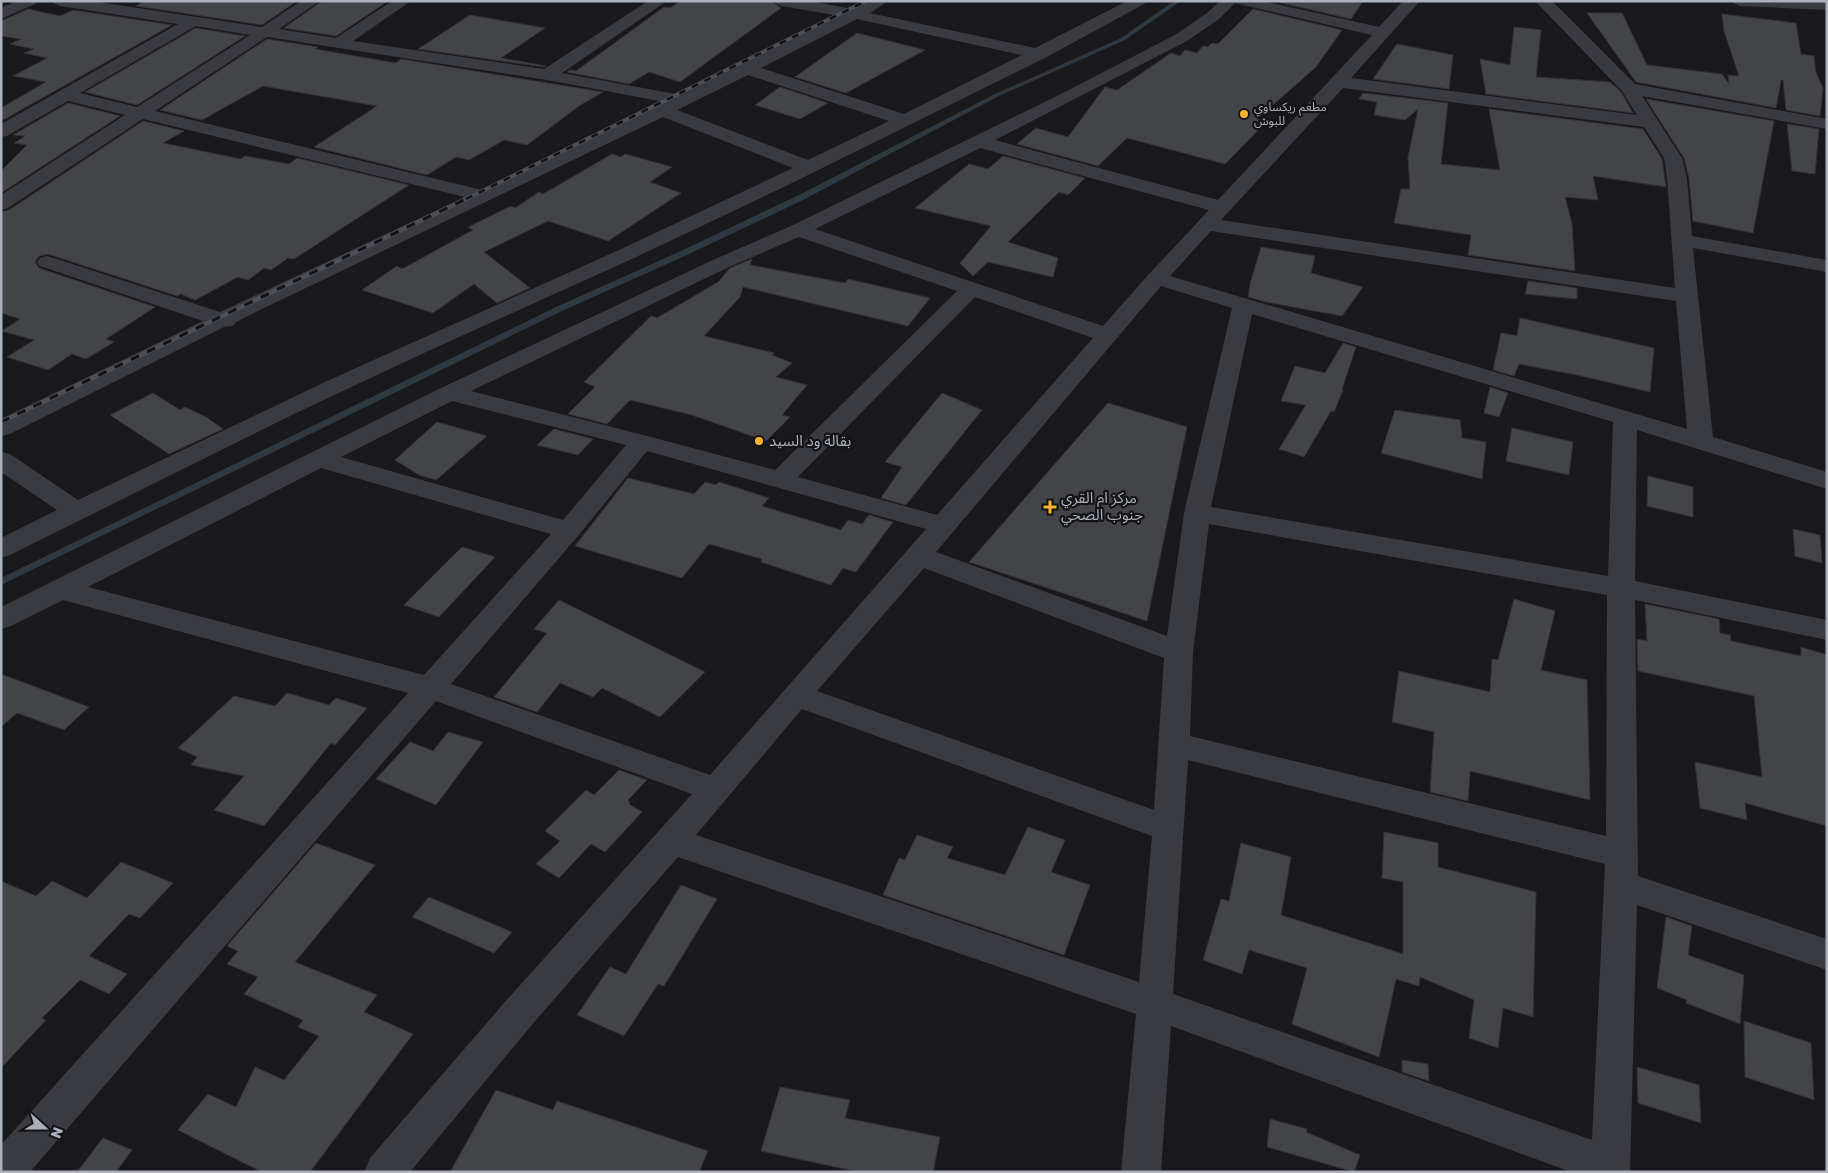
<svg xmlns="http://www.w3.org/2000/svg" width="1828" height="1173" font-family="'Golos Text','Noto Sans Arabic',sans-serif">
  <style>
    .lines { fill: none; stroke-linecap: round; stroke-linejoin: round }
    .stream { fill: #2e3840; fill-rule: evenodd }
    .building { fill: #434448; stroke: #333337 }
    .minor { fill: #3a3b41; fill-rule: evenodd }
    .rail-far1-casing { stroke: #4d4f56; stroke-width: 4 }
    .rail-casing { stroke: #4d4f56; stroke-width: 4.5 }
    .rail-far1 { stroke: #141416; stroke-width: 2.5; stroke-dasharray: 7; stroke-linecap: butt }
    .rail { stroke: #141416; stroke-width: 3; stroke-dasharray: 9; stroke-linecap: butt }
    .poi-dot { fill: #fab633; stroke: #141416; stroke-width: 2 }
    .labels { text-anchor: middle; stroke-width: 4.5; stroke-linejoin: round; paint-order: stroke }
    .far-poi-label { font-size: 12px; fill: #abb0bb; stroke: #141416; text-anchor: start }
    .poi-label { font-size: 15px; fill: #abb0bb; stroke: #141416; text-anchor: start }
  </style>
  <rect width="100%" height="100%" fill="#19191b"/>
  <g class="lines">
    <path class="stream" d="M 1174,1 L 1181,1 L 1125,40 L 999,96 L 805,199 L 687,255 L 562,311 L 1,585 L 1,578 L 556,307 L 681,251 L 799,195 L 995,94 L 1121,38 Z"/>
  </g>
  <path class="building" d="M 144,1 L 297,1 L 262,25 L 136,6 Z
    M 322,1 L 388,1 L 336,36 L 284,28 Z
    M 680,1 L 772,1 L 781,8 L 680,82 L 649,72 L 629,84 L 567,72 L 570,70 L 576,71 L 664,7 L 670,8 Z
    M 1273,1 L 1363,1 L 1351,19 Z
    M 28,9 L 60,16 L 73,10 L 172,25 L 5,119 L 1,119 L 1,108 L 46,82 L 13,76 L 47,58 L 24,53 L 34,49 L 10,44 L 21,39 L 1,36 L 1,21 Z
    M 1253,9 L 1342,30 L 1316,67 L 1257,119 L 1266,122 L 1225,164 L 1127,138 L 1098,166 L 1017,144 L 1036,128 L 1068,137 L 1105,87 L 1117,90 L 1171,53 L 1180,56 L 1185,50 L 1197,53 L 1203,46 L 1208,47 L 1212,43 L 1218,44 Z
    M 1587,13 L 1622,13 L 1647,65 L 1722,74 L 1729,84 L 1728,75 L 1739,76 L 1724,31 L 1722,14 L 1796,23 L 1801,54 L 1814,56 L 1816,73 L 1823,88 L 1820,116 L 1786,110 L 1783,80 L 1781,80 L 1776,108 L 1636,82 Z
    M 470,15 L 545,28 L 501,58 L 546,66 L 544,67 L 418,49 Z
    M 1514,27 L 1541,30 L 1536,77 L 1610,82 L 1621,92 L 1633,113 L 1486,94 L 1480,59 L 1510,65 Z
    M 196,28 L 245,36 L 137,105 L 85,92 Z
    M 857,33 L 925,50 L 846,93 L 795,77 Z
    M 267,39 L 318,47 L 315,49 L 396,63 L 401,59 L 603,92 L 579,106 L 527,145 L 504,140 L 469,160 L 456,157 L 427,175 L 314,147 L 377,106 L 263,86 L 202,120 L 160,110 Z
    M 1397,44 L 1453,55 L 1449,89 L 1373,79 Z
    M 780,87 L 828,103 L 800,119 L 755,105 Z
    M 1363,93 L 1448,103 L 1441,164 L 1500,170 L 1489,109 L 1643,129 L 1662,159 L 1666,187 L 1593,176 L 1598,200 L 1565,197 L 1572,224 L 1575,271 L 1468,255 L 1471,235 L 1394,223 L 1401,189 L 1410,189 L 1408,157 L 1418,109 L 1405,120 L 1374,115 L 1377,102 L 1359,99 Z
    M 1646,99 L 1774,121 L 1753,233 L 1693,221 L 1689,178 L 1684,158 Z
    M 68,103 L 120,116 L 1,193 L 1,171 L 27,145 L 14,143 L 25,136 L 13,135 Z
    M 143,121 L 184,131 L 163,143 L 241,159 L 245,156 L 289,164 L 297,158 L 409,185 L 294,259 L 288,258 L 271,270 L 264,268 L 248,280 L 238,277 L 195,300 L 181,294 L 177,296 L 48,254 L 39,256 L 35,262 L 39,268 L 155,307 L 106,339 L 114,342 L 86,359 L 72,354 L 48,370 L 7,357 L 34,340 L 2,331 L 20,319 L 1,313 L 1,212 L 9,210 Z
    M 1787,124 L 1819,129 L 1815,174 L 1792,171 Z
    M 612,154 L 621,157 L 625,154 L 672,167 L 650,182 L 681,193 L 608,241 L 548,221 L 484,252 L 530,288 L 497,303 L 474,284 L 433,313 L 362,290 L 397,266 L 402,269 L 473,230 L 468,227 L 511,206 L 515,208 L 539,192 L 543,194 Z
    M 1003,156 L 1085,178 L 1068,195 L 1059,192 L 1008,242 L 1058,258 L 1053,277 L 988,262 L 973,276 L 960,263 L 991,226 L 915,208 L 969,164 L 988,169 Z
    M 1261,247 L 1315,256 L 1311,273 L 1363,287 L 1342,316 L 1266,302 L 1248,297 L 1250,284 Z
    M 752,259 L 750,265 L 845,283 L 848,279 L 930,298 L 908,326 L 743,287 L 740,297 L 704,336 L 774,353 L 772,355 L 792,363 L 776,377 L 807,385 L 782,415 L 790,417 L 766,441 L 692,415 L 630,400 L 607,424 L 568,414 L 595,387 L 584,382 L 651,316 L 657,318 L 718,282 L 730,268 Z
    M 1528,281 L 1577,288 L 1577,299 L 1525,294 Z
    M 1520,318 L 1654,348 L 1650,392 L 1577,375 L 1519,364 L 1514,376 L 1493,370 L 1501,333 L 1517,336 Z
    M 1343,343 L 1356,347 L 1342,389 L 1343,390 L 1334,412 L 1331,411 L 1304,457 L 1279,449 L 1306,405 L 1281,401 L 1295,366 L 1325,373 Z
    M 1490,387 L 1508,393 L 1499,417 L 1484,413 Z
    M 153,393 L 180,410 L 185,407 L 206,417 L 223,429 L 169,454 L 110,415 Z
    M 942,393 L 982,410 L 906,505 L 881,498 L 902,467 L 885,462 Z
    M 1108,403 L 1187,427 L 1147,621 L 969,562 Z
    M 1395,410 L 1460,420 L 1462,438 L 1486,442 L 1482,479 L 1381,453 Z
    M 437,422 L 487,436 L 436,480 L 419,475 L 395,460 Z
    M 1512,428 L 1573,442 L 1569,475 L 1506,461 Z
    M 554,429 L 593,439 L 578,455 L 537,445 Z
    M 1648,476 L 1693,487 L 1693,517 L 1647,506 Z
    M 628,478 L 694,494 L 705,482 L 716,485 L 719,482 L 769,498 L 762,506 L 841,530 L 848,520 L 862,524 L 869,515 L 893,522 L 856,572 L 843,568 L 831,585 L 761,562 L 762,559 L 709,544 L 682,578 L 575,546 Z
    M 1793,529 L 1820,535 L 1822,563 L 1795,556 Z
    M 462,547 L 495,557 L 439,617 L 404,605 Z
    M 1514,599 L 1555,611 L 1541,670 L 1587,680 L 1590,800 L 1470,771 L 1468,801 L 1430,792 L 1434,732 L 1392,722 L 1399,671 L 1490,692 L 1492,659 L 1498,660 Z
    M 559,600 L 705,672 L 660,717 L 602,688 L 593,697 L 560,683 L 537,712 L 494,697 L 547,633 L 534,629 Z
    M 1645,604 L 1719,619 L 1720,633 L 1730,635 L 1731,641 L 1801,656 L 1801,647 L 1827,655 L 1827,826 L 1745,803 L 1747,820 L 1700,808 L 1695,762 L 1762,777 L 1754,696 L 1638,671 L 1637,639 L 1647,641 Z
    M 1,674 L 89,707 L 64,730 L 17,713 L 1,727 Z
    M 287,693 L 329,705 L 336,698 L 367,708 L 335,745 L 331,743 L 264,826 L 214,810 L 244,776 L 191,765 L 197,757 L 178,748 L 234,696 L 275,706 Z
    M 448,732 L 483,742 L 436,805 L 376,779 L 410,742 L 433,751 Z
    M 619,770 L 647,780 L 628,800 L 630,803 L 629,804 L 642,812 L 605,852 L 591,844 L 559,878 L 536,864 L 560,841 L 545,831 L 586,790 L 594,795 Z
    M 1028,827 L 1065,840 L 1051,872 L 1090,885 L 1064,955 L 883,895 L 899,858 L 905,860 L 917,835 L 953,847 L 947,858 L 1005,875 Z
    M 1384,832 L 1438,843 L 1438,867 L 1536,892 L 1533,1017 L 1503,1008 L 1498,1048 L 1469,1038 L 1474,1000 L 1420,977 L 1419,986 L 1396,979 L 1379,1057 L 1292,1024 L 1307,968 L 1249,950 L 1242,974 L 1203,960 L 1221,899 L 1229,901 L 1241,843 L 1291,857 L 1281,915 L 1403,954 L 1403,882 L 1382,878 Z
    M 316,843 L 375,865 L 295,962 L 377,995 L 364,1012 L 413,1034 L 310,1172 L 262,1172 L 178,1130 L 208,1094 L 236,1107 L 255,1067 L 284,1080 L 319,1036 L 298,1027 L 303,1020 L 244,994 L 258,977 L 227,964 L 238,951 L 227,946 Z
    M 121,862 L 173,883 L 140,918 L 129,914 L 89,956 L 127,974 L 109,994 L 80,980 L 42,1018 L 46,1020 L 1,1068 L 1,881 L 36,896 L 52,881 L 87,898 Z
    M 681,885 L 717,899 L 664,986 L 658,984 L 624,1036 L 577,1015 L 610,967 L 626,974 Z
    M 429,897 L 512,932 L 494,953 L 412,917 Z
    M 1666,917 L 1692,926 L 1688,955 L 1744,975 L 1740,1024 L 1686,1003 L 1687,1000 L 1657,988 Z
    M 1744,1021 L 1811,1043 L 1814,1100 L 1745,1077 Z
    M 1402,1060 L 1428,1064 L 1429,1081 L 1402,1072 Z
    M 1637,1067 L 1699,1085 L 1701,1123 L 1638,1103 Z
    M 780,1087 L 850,1100 L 845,1118 L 940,1137 L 933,1172 L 859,1172 L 761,1151 Z
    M 496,1090 L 553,1110 L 557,1101 L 708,1151 L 699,1172 L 450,1172 Z
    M 1270,1119 L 1307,1129 L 1306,1132 L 1360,1155 L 1354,1172 L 1267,1147 Z
    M 103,1138 L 132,1150 L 116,1172 L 77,1172 Z"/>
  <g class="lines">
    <path class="minor" d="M 17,1 L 38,1 L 35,4 L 1,19 L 1,8 Z
      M 52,1 L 92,1 L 262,27 L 301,1 L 320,1 L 279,29 L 336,38 L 392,1 L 411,1 L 353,41 L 544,69 L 648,1 L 667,1 L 562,73 L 681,95 L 840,16 L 782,6 L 777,4 L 774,1 L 810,1 L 853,9 L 868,1 L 888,1 L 870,13 L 1035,48 L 1127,1 L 1147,1 L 1144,4 L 1045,58 L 788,185 L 634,258 L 426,352 L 296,413 L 10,555 L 1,558 L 1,538 L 57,510 L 1,472 L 1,452 L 10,454 L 78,500 L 327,381 L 619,250 L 793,168 L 663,117 L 262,309 L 236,322 L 233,326 L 224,327 L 10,434 L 1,436 L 1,419 L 203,321 L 40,266 L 37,262 L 40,258 L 47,256 L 54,258 L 220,312 L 465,197 L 143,119 L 8,208 L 1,210 L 1,195 L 125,115 L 68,101 L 7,136 L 1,137 L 1,124 L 178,24 L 60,6 L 55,4 ZM 857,19 L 1022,55 L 904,114 L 761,68 ZM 196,26 L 250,35 L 137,107 L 80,93 ZM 267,37 L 547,80 L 665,102 L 482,190 L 155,111 ZM 748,75 L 889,121 L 808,160 L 677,110 Z
      M 1220,1 L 1263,1 L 1379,27 L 1403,1 L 1420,1 L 1351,78 L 1637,115 L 1622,91 L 1535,1 L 1552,1 L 1635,84 L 1827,119 L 1827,129 L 1642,96 L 1682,158 L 1687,178 L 1692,236 L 1827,260 L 1827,272 L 1693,248 L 1713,437 L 1827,472 L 1827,489 L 1637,430 L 1635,581 L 1827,620 L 1827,640 L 1635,600 L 1638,876 L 1827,939 L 1827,970 L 1637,905 L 1630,1172 L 1571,1172 L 1171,1026 L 1161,1172 L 1121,1172 L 1136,1014 L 678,857 L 530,1027 L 410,1172 L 364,1172 L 370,1158 L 504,1003 L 692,794 L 436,701 L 30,1172 L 1,1172 L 1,1145 L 408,693 L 63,600 L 11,626 L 1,629 L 1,607 L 441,388 L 715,259 L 791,226 L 1057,96 L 1175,35 L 1207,13 ZM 1235,3 L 1372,35 L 1218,200 L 995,140 L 1187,41 L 1219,19 ZM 1343,88 L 1644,127 L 1664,158 L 1667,178 L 1675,288 L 1221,220 ZM 980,148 L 1209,210 L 1149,274 L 1103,326 L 815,229 ZM 1211,231 L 1676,301 L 1687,429 L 1170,276 ZM 799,237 L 957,291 L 775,470 L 651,437 L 471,391 L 729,267 ZM 1161,286 L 1232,308 L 1184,513 L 1167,636 L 936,552 ZM 975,297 L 1093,338 L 937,515 L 798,477 ZM 1252,314 L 1613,422 L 1608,576 L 1211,507 ZM 452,401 L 626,445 L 563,520 L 341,457 ZM 647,451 L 926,529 L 710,775 L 451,684 L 578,536 ZM 321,468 L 551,534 L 424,675 L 88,587 ZM 1209,524 L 1607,595 L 1606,836 L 1190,736 L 1193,652 ZM 924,568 L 1164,658 L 1154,810 L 817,691 ZM 802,709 L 1152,836 L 1139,982 L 696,835 ZM 1188,760 L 1605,864 L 1592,1140 L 1173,994 Z
      M 1732,1 L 1827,1 L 1827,10 L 1740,6 L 1735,4 Z"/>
    <defs>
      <path id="rail-far1" d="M 466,199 L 866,1"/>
      <path id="rail" d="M 1,422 L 468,198"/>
    </defs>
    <use href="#rail-far1" class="rail-far1-casing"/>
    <use href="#rail" class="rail-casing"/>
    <use href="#rail-far1" class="rail-far1"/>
    <use href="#rail" class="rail"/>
  </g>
  <g class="poi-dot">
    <circle cx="1244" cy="114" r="5"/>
    <circle cx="759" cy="441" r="5"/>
    <path d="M1047.5 499.5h5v5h5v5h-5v5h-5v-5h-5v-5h5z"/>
  </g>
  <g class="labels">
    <g class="far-poi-label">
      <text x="1254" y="111">مطعم ريكساوي<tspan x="1254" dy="14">للبوش</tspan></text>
    </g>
    <g class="poi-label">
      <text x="769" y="446">بقالة ود السيد</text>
      <text x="1061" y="503">مركز ام القري<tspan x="1061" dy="17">جنوب الصحي</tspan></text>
    </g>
  </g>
  <rect width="1828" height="1173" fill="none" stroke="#abb0bb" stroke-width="5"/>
  <g transform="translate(45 1128) rotate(111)" stroke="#141416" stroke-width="4" paint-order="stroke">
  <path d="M0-4L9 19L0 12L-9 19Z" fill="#abb0bb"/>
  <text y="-8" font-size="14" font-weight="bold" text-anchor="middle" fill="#abb0bb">N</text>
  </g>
</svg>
